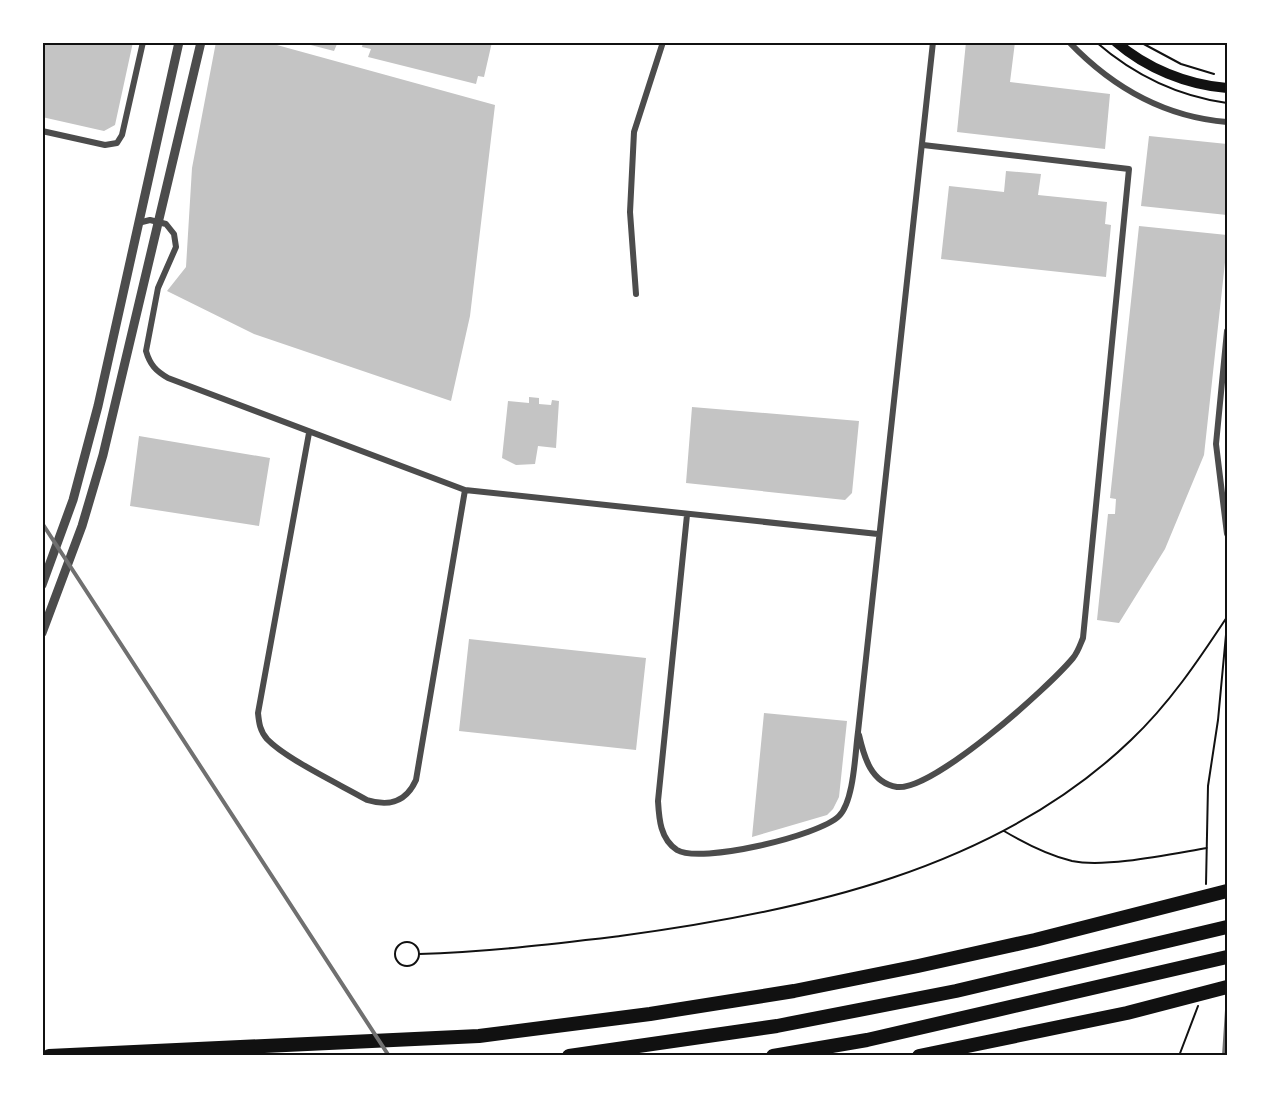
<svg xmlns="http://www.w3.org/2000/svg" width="1269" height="1098" font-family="'Work Sans',sans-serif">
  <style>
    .building { fill: #c4c4c4 }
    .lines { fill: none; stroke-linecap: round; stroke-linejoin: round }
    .path { stroke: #111; stroke-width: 2 }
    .minor { stroke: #4c4c4c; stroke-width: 6 }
    .tertiary { stroke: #4c4c4c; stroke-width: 9 }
    .secondary { stroke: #111; stroke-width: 10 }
    .motorway { stroke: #111; stroke-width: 14 }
    .rail { stroke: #707070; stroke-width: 4 }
    .neatline { fill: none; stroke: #111; stroke-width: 2 }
  </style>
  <rect width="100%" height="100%" fill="#fff"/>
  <path class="building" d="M 42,42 L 133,42 L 115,125 L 104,131 L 42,117 Z
    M 216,42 L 266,42 L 495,105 L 470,316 L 451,401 L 254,334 L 167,291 L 186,267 L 192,168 Z
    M 349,42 L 348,45 L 337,44 L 334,51 L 303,43 Z
    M 363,42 L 492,42 L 484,77 L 478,76 L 476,84 L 368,57 L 371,49 L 362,47 Z
    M 966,42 L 1015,42 L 1010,82 L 1110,94 L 1105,149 L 957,132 Z
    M 1149,136 L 1227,144 L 1227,215 L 1141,206 Z
    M 1006,171 L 1041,174 L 1038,195 L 1107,202 L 1105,224 L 1111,225 L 1106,277 L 941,259 L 949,186 L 1004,192 Z
    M 1139,226 L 1227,235 L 1227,244 L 1204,455 L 1165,549 L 1119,623 L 1097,620 L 1108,514 L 1115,514 L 1116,499 L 1110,498 Z
    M 529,397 L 539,398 L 539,404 L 551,405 L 552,400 L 559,401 L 556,448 L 538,446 L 535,464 L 516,465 L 502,458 L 508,401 L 529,403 Z
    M 692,407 L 859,421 L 852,493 L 845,500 L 686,483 Z
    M 139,436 L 270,458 L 259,526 L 130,506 Z
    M 469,639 L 646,658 L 636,750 L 459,731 Z
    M 764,713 L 847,721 L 839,797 L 833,809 L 827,815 L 752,837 Z"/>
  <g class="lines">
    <path class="path" d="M 1096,42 C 1134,75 1177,96 1227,103
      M 1140,42 L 1181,64 L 1214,74
      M 1004,831 C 1026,844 1047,855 1072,861 C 1106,868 1171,854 1207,848
      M 1206,884 L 1208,786 L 1218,720 L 1227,624
      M395 954a12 12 0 1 1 24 0a12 12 0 1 1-24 0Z
      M 419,954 C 487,952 553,944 620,936 C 800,912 996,870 1131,740 C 1169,704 1198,661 1227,617
      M 1179,1056 L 1198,1006"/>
    <path class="minor" d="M 1069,42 C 1112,87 1165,117 1227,122
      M 42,131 L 105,145 L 117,143 L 122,135 L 143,42
      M 138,223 L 150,220 L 166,224 L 174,234 L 176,247 L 158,288 L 146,351 C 150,365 156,371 168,378 L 465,490 L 878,534
      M 636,294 L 630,212 L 634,132 L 663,42
      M 1227,331 L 1216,444 L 1227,534
      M 309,433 L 258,713 C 259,723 260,731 267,739 C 286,759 341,785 367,800 C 390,807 406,802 416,780 L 465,490
      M 687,515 L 658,801 C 659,818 660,839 677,850 C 700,864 819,836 839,816 C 854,801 855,754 858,732 L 933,42
      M 859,735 C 864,757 871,783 897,787 C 933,791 1048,688 1073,658 C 1078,652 1080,645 1083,638 L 1129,169 L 923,145"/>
    <path class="tertiary" d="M 42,585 L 73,500 L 98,406 L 179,42
      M 42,633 L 82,526 L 103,455 L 201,42"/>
    <path class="secondary" d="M 1116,42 C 1146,68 1187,85 1227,88"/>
    <path class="motorway" d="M 49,1056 L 479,1036 L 650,1014 L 794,991 L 918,966 L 1035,940 L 1227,891
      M 569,1056 L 777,1026 L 956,991 L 1227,927
      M 773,1056 L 867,1040 L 1227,957
      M 919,1056 L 1127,1013 L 1227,987"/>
    <path class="rail" d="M 42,523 L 389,1056
      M 1224,1056 L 1227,1010"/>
  </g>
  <rect width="1269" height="1098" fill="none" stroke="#ffffff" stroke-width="87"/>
  <rect x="44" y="44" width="1182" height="1010" class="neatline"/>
</svg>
